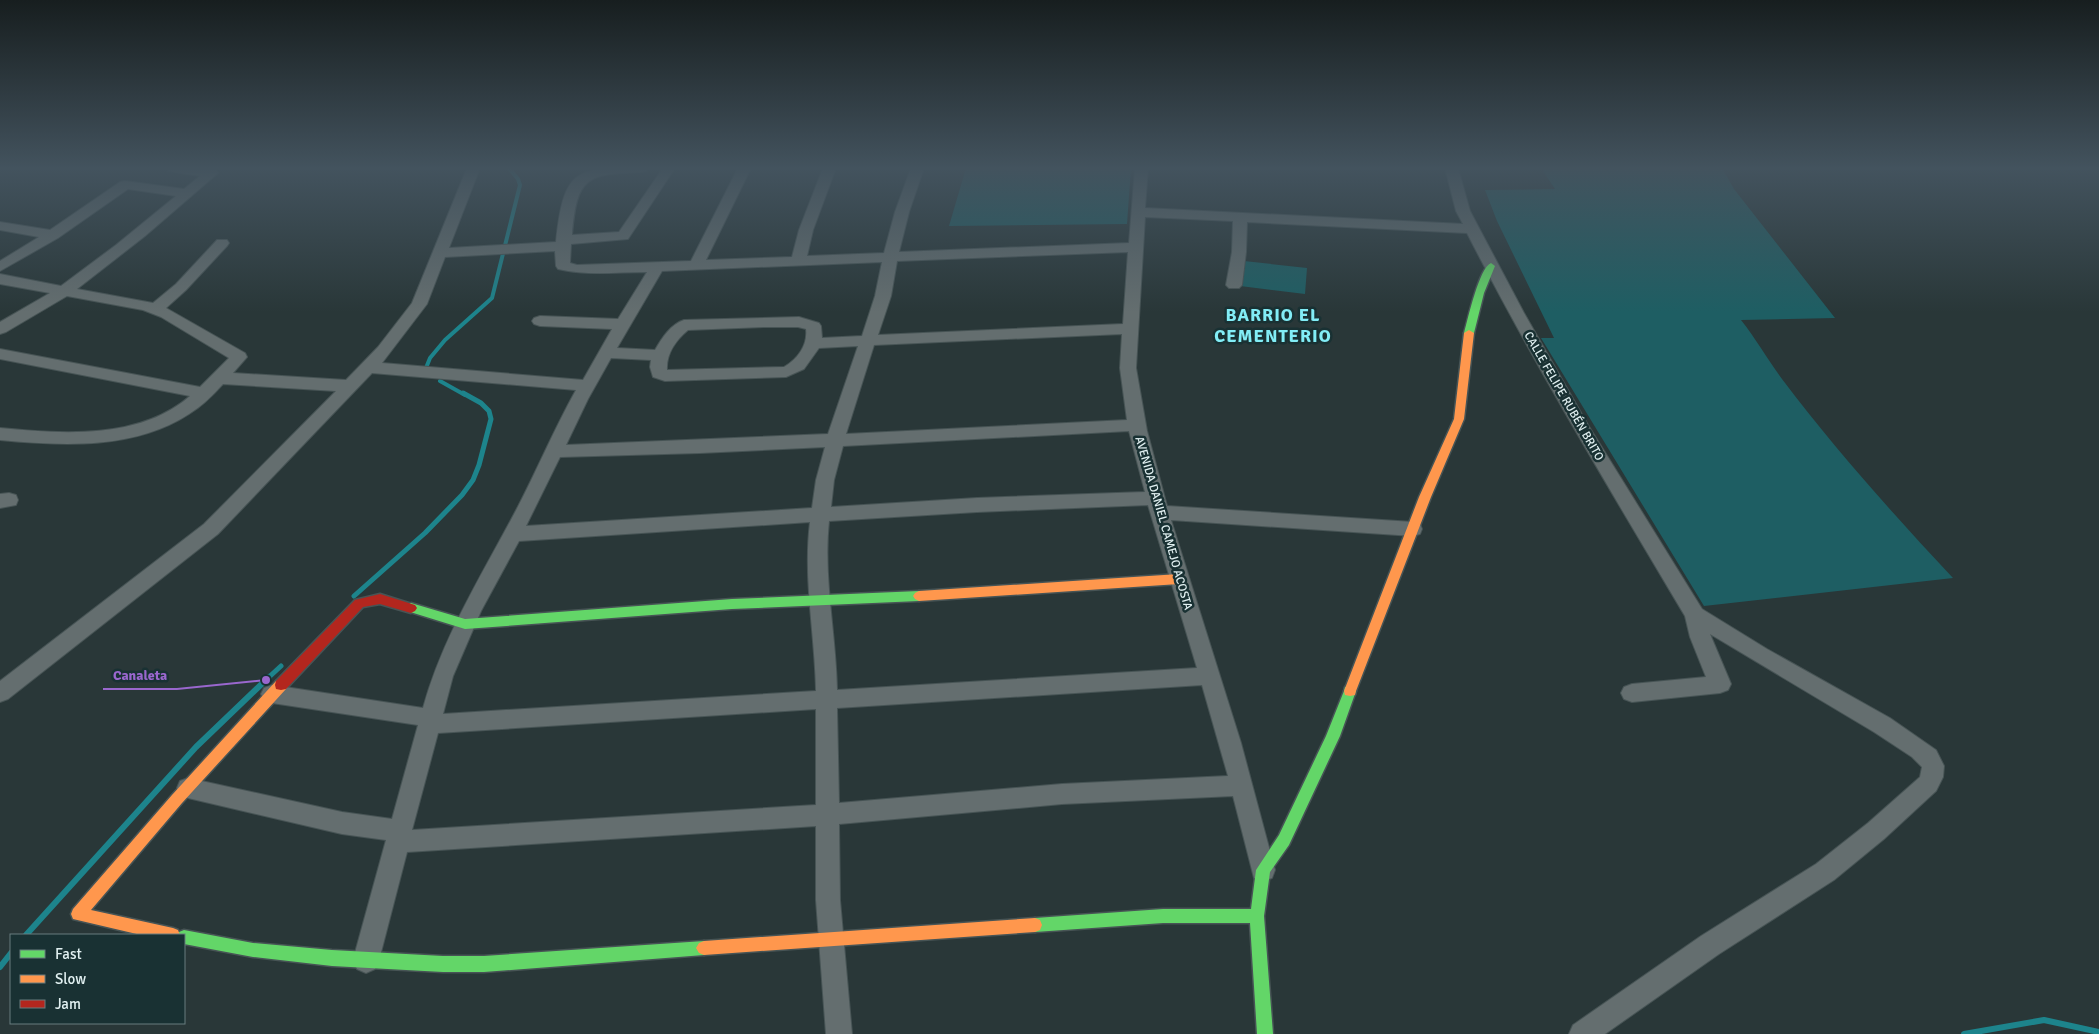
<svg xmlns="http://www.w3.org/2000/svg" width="2099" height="1034" font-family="Signika,sans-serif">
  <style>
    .green { fill: #1e5e63 }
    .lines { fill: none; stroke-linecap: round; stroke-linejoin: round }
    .stream-far2 { stroke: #1d848c; stroke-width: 4 }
    .stream-far1 { stroke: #1d848c; stroke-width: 5 }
    .stream { stroke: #1d848c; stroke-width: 6 }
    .street-casing { stroke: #475455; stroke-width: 2 }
    .fast-casing { stroke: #475455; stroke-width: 3 }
    .slow-casing { stroke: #475455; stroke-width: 3 }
    .jam-casing { stroke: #475455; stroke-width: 3 }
    .street { fill: #646e6f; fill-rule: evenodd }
    .fast { fill: #63d668; fill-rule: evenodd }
    .slow { fill: #ff974d; fill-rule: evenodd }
    .jam { fill: #b3261e; fill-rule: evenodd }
    .labels { text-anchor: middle; stroke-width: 5; stroke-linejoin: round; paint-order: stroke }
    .street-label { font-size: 12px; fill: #e1f0f1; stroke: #193133 }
    .district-label { font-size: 18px; font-weight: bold; letter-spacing: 1px; fill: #82edf6; stroke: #193133 }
    .leader { fill: none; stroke: #9a67ce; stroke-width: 2 }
    .callout-dot { fill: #9a67ce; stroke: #193133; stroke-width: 2 }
    .callout-label { font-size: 14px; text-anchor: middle; font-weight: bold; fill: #9a67ce; stroke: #193133; stroke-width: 5; stroke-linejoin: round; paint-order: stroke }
  </style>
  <rect width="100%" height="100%" fill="#293738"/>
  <path class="green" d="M 966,168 L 1131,168 L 1127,224 L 949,226 Z
    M 1541,168 L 1722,168 L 1734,189 L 1835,318 L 1741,320 C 1756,339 1768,360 1782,379 C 1835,449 1893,514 1953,578 L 1704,606 L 1541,338 L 1554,338 L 1497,221 L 1485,190 L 1555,189 Z
    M 1244,261 L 1307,268 L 1305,294 L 1240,286 Z"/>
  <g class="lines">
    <path class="stream-far2" d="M 426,368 L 430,358 L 445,340 L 492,298 L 520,185 L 518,179 L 509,168
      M 440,381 L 465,395"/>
    <path class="stream-far1" d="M 354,596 L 425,533 L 462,495 L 473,480 L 479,465 L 491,419 L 489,411 L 481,403 L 463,393
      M 268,678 L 281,666"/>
    <path class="stream" d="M 26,935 L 196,747 L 269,677
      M 0,967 L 11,953
      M 1964,1034 L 2044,1020 L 2099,1032"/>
    <defs>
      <path id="street" d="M 167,168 L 200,168 L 216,170 L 218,173 L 145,236 L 77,289 L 153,303 L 176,284 L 217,240 L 227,240 L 229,243 L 227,246 L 186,290 L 166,308 L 245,353 L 247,357 L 233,373 L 346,380 L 378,347 L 412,303 L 467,168 L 480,168 L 449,248 L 556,242 C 564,165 577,168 648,168 L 647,171 L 642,172 C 586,174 577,177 572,235 L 619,232 L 663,168 L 675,168 L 628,239 L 571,244 L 570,263 L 577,265 L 691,261 L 738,168 L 751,168 L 706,260 L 792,257 L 799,230 L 823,168 L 836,168 L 813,230 L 807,256 L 884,253 L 895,212 L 911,168 L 924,168 L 909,212 L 899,252 L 1129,243 L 1135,168 L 1148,168 L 1145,208 L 1463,224 L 1456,211 L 1445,168 L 1458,168 L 1470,211 L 1524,313 L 1588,425 L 1702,609 L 1767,649 L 1890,718 L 1936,750 L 1944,766 L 1943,777 L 1936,791 L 1884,839 L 1834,880 L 1719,954 L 1605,1034 L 1569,1034 L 1573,1025 L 1701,936 L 1816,864 L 1868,823 L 1920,777 L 1922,767 L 1912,757 L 1874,732 L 1710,634 L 1731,684 L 1728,690 L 1720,693 L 1632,702 L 1624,699 L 1621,693 L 1624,687 L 1632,684 L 1706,677 L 1690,637 L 1685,616 C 1610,490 1534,364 1467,233 L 1247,222 L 1246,252 L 1242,285 L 1239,288 L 1229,288 L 1226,285 L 1232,252 L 1233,221 L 1145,217 L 1136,368 L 1147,431 L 1167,506 L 1413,522 L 1420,524 L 1422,529 L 1420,534 L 1413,536 L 1171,520 L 1241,743 L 1275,870 L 1272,878 L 1263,881 L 1254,878 L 1233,796 L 1062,804 L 839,824 L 840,900 L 852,1034 L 826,1034 L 816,900 L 816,826 L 407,852 L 379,960 L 375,969 L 366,973 L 357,969 L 353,960 L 386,840 L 342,834 L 188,798 L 180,795 L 177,788 L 180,781 L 188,778 L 342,812 L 392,819 L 418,725 L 272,703 L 264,700 L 261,694 L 264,688 L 272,685 L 423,708 C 442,639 480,578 513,516 C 535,475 553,431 576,390 L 372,373 L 218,534 L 8,699 L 0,702 L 0,681 L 204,524 L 336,391 L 223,384 C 213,395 202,406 189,414 C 134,450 62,446 0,440 L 0,428 C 63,434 139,440 190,396 L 0,359 L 0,349 L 200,387 L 229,358 L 161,317 L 143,310 L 67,296 L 6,332 L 0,334 L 0,322 L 50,293 L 0,284 L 0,274 L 61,286 L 116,245 L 176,196 L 128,189 L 58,238 L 0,271 L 0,261 L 39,237 L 0,230 L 0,222 L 50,230 L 120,182 L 125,181 L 184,189 L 200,176 L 168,171 ZM 555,251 L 556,266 L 558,269 C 587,276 617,272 647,272 L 618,319 L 540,316 L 534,318 L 532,321 L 534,324 L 540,326 L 612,329 L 583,380 L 382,363 L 427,304 L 445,257 ZM 1128,252 L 1123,324 L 878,335 L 891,296 L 897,261 ZM 882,262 L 875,296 L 862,336 L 822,338 L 821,326 L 819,323 L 799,317 L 684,320 C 671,324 662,338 655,350 L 617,348 L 662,271 ZM 764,327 L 798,327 L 806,329 C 808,345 798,359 784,367 L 667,370 C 666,354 676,340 688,330 ZM 1122,334 L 1120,368 L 1127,420 L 846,434 L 874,345 ZM 858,346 L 828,434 L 566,445 L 588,399 L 611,358 L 651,360 L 650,367 L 653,377 L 665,381 L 786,377 L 804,369 L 819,348 ZM 1129,431 L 1145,492 L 977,498 L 831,507 L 834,480 L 843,446 ZM 825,447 L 816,480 L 812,508 L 526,526 L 560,457 L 700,453 ZM 1148,505 L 1197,668 L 837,690 C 836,633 823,578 829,521 L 977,512 ZM 810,522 C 803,579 815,635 816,691 L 443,714 L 453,676 L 481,611 L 519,541 ZM 1202,685 L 1228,776 L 1062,784 L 839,803 L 837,708 ZM 816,709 L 816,805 L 412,830 L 438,733 Z
        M 9,493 L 16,495 L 18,500 L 16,505 L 0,508 L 0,494 Z"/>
      <path id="fast" d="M 1491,263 L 1495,266 L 1484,293 L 1474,333 L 1469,336 L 1466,335 L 1464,333 C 1468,319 1479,268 1491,263 Z
        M 919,591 L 923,593 L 925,596 L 923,599 L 919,601 L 732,609 L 465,629 L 407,611 L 405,608 L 407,605 L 411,603 L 465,619 L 732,599 Z
        M 1350,686 L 1355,687 L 1356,691 L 1340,736 L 1289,845 L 1270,872 L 1264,916 L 1273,1034 L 1257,1034 L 1250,923 L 1163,923 L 1035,932 L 1030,930 L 1028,925 L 1030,920 L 1035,918 L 1163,909 L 1251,909 L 1256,870 L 1279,835 L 1326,736 L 1344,691 L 1345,687 Z
        M 184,930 L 253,943 L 332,950 L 443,956 L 484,956 L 704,941 L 709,943 L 712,948 L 709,953 L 704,955 L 484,972 L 443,972 L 332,966 L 253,957 L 184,944 L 184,935 L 177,935 L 179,932 Z"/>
      <path id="slow" d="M 1469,330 L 1474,333 L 1464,419 L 1431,497 L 1356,691 L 1355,695 L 1350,696 L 1345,695 L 1344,691 L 1419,497 L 1454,419 L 1464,333 Z
        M 1179,574 L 1183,576 L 1185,579 L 1183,582 L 1179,584 L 919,601 L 915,599 L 913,596 L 915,593 L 919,591 Z
        M 281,680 L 286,681 L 287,685 L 286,689 L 182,803 L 91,910 L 173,928 L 178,930 L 180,935 L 141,935 L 73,919 L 71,914 L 73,909 L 172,795 L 276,681 Z
        M 1035,918 L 1040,920 L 1042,925 L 1040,930 L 1035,932 L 704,955 L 699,953 L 696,948 L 699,943 L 704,941 Z"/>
      <path id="jam" d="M 380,594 L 415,605 L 417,608 L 415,611 L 411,613 L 380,604 L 363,607 L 286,689 L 281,690 L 276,689 L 275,685 L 276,681 L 355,600 Z"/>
    </defs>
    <use href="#street" class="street-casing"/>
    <use href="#fast" class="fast-casing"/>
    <use href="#slow" class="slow-casing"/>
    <use href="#jam" class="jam-casing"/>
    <use href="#street" class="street"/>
    <use href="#fast" class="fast"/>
    <use href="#slow" class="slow"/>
    <use href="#jam" class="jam"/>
  </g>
  <linearGradient id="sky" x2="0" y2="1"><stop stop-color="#171e1f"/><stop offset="0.54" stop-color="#43535e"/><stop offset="1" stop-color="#43535e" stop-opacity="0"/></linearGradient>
  <rect width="2099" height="312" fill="url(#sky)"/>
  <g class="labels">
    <g class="street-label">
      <text transform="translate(1564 396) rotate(60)" y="4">CALLE FELIPE RUBÉN BRITO</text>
      <text transform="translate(1164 523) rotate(74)" y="4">AVENIDA DANIEL CAMEJO ACOSTA</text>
    </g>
    <g class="district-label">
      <text x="1273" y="321">BARRIO EL<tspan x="1273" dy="21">CEMENTERIO</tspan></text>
    </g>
  </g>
  <path class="leader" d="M266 680L177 689H103"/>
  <circle class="callout-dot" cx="266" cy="680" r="5"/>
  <g class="callout-label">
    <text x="140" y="680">Canaleta</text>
  </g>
  <rect x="10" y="934" width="175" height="90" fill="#193133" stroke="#697d7f"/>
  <rect x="20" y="950" width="25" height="8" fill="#63d668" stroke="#697d7f"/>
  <text x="55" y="959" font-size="15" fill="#e1f0f1">Fast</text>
  <rect x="20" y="975" width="25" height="8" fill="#ff974d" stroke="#697d7f"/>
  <text x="55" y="984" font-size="15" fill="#e1f0f1">Slow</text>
  <rect x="20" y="1000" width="25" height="8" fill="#b3261e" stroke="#697d7f"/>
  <text x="55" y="1009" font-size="15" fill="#e1f0f1">Jam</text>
</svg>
